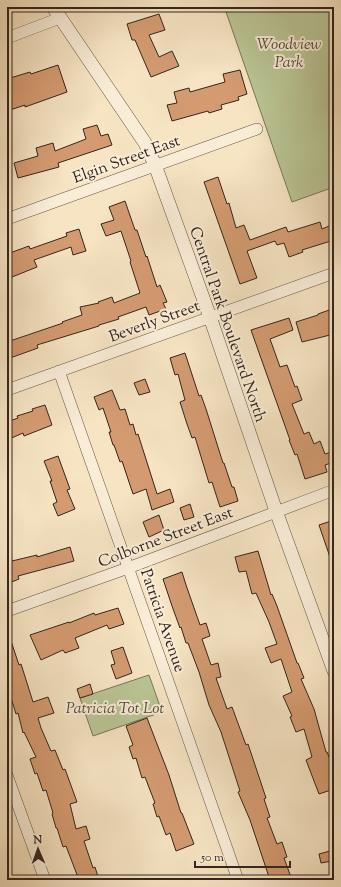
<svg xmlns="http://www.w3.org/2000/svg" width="341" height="887" font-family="'Sorts Mill Goudy',serif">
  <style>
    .green { fill: #bac595; stroke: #77755a }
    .building { fill: #d49b71; stroke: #34251e }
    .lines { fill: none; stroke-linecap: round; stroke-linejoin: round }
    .minor-casing { stroke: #645547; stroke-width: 12 }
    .tertiary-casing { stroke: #645547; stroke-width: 14 }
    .minor { stroke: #f9edd8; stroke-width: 11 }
    .tertiary { stroke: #f9edd8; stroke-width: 13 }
    .labels { text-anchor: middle; stroke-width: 4; stroke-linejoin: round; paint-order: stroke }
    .park-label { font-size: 16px; font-style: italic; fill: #564d3c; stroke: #f9edd8 }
    .street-label { font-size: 16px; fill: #34251e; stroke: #f9edd8 }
  </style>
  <rect width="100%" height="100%" fill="#f6e4c3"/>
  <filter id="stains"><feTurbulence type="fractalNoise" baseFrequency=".005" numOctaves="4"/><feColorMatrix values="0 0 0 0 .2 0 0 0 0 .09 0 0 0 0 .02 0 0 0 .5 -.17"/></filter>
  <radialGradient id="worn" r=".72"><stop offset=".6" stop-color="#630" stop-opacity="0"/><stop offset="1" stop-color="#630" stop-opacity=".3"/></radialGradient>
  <path class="green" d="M 233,7 L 334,7 L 334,187 L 292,202 L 225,9 Z
    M 149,675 L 162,712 L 93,736 L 80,698 Z"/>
  <path class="building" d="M 159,14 L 165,30 L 149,35 L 159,57 L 172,51 L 179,66 L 151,77 L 135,40 L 132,40 L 127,24 Z
    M 58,65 L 67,92 L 25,107 L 25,105 L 7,111 L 7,79 L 30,72 L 31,74 Z
    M 240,70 L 247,94 L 238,97 L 239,100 L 221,105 L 222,109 L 209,113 L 208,111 L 172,121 L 167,105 L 177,103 L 174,92 L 189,88 L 190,92 L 225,82 L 223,74 Z
    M 97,125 L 101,136 L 108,134 L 112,145 L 58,163 L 59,167 L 18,178 L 14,163 L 38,156 L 36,148 L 53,143 L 55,151 L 86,139 L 83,129 Z
    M 218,177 L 227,204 L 229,203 L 236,228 L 244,225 L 250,240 L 286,227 L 288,232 L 320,222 L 322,229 L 334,224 L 334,240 L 302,250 L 303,252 L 289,257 L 284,243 L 277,245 L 275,241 L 247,251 L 257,278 L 240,284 L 204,182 Z
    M 125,201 L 135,230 L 137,230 L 146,257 L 147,256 L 157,287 L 160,285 L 167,302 L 163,303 L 166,309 L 149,315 L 146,307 L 118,317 L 119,319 L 99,325 L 99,326 L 37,345 L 38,348 L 10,358 L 7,348 L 7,342 L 63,323 L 62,322 L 82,315 L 80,307 L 99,303 L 98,302 L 112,297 L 114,303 L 140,293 L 130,262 L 131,261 L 121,231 L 106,236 L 101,224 L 114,220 L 109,207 Z
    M 79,229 L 86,251 L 73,255 L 71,247 L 34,260 L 37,267 L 7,279 L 7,254 L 29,246 L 30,249 L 67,236 L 66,233 Z
    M 332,309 L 334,316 L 334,334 L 302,342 L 296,322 L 318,315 L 318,314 Z
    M 289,318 L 293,330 L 270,339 L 280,367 L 287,365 L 295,387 L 297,386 L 302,400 L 292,404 L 304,434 L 309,432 L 314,444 L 320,441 L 325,454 L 334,451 L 334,462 L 325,465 L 327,472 L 305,479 L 297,454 L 295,455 L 289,440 L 290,440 L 251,330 Z
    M 185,353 L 199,396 L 201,395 L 206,409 L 223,463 L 224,463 L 232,487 L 234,487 L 238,501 L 220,507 L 212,482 L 209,483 L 195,437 L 192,438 L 187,424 L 180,402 L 185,400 L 178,374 L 175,375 L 170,358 Z
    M 145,379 L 150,392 L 139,395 L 134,383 Z
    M 112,390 L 120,410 L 125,409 L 130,425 L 133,424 L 136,435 L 138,434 L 157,494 L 170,489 L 174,502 L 152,510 L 146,489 L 133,494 L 122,461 L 120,462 L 114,445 L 113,445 L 109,432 L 111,432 L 103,408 L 99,410 L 94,397 Z
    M 45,405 L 52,425 L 24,436 L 23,433 L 7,440 L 7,422 L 18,418 L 17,416 L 33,411 L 32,409 Z
    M 58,456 L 70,489 L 67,490 L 75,509 L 58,516 L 53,504 L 57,502 L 50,481 L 52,481 L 44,461 Z
    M 190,504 L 194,517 L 184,520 L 180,508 Z
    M 159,515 L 164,530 L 149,537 L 143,522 Z
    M 334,520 L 334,562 L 332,563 L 319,525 Z
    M 70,547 L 74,561 L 18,576 L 19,579 L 7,584 L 7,549 L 12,561 L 37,555 L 37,557 Z
    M 258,551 L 271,595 L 272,594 L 277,606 L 297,663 L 298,663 L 304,678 L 301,679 L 314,709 L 326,752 L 327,752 L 334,769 L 334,789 L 319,794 L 306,760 L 312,757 L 304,729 L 296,732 L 290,717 L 292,716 L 283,696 L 292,692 L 281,659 L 271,663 L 265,648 L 277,644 L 269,622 L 256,593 L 252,594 L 246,571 L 239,572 L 235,557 Z
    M 182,572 L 186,585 L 200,625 L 206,623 L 210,636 L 202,639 L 211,665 L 218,663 L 221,677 L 216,678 L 227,709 L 232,707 L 246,745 L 248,744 L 266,798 L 264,799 L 270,817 L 267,818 L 277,844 L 282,842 L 287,857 L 284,858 L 292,880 L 270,880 L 250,820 L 238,792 L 240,791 L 221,732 L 209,705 L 199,672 L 188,643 L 186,643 L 181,627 L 180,628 L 172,606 L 163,579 Z
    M 118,608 L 124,624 L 109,629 L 107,625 L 75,638 L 79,648 L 65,653 L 63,650 L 41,660 L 30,635 L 69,622 L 69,623 L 94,613 L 95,615 Z
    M 7,635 L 9,635 L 19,665 L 21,664 L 33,702 L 48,697 L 54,713 L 38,718 L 41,728 L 51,751 L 55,750 L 63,770 L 65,769 L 77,802 L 70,804 L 76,829 L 86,826 L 90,839 L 84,841 L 93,868 L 95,867 L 99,880 L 79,880 L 66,846 L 63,847 L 57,828 L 56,828 L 52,814 L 53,813 L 46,790 L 43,791 L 37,773 L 35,774 L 30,759 L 36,757 L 24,732 L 23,733 L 18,713 L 16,714 L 7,685 Z
    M 123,647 L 132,673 L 116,679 L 111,665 L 115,664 L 111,651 Z
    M 90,684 L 93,694 L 80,698 L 77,689 Z
    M 147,718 L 169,775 L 181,813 L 182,813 L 194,844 L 176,851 L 170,833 L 166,835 L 159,816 L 157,817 L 153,804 L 155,803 L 145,777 L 142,778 L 136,758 L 133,759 L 129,747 L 133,745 L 126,726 Z
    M 330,851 L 332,861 L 321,863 L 319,854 Z"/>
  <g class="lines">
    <defs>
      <path id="minor" d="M 7,38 L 60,18
        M 7,219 L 257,129
        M 59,371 L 238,880
        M 7,390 L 334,273
        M 7,611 L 128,568 L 334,490
        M 7,775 L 45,880"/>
      <path id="tertiary" d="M 53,7 L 145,143 L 155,165 L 210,317 L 276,511 L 334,671"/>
    </defs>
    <use href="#minor" class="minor-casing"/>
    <use href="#tertiary" class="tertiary-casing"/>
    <use href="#minor" class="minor"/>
    <use href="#tertiary" class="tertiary"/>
  </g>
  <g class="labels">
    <g class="park-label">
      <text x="289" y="49">Woodview<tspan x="289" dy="18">Park</tspan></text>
      <text x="115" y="713">Patricia Tot Lot</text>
    </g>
    <g class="street-label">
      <text transform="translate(126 158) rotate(-20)" y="6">Elgin Street East</text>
      <text transform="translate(154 320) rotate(-20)" y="6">Beverly Street</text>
      <text transform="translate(229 324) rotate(71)" y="6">Central Park Boulevard North</text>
      <text transform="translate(165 536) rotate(-21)" y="6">Colborne Street East</text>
      <text transform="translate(164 620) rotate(71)" y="6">Patricia Avenue</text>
    </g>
  </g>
  <rect width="341" height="887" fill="none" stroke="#f6e4c3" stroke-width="24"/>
  <rect x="8" y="8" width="325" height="871" fill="none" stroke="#34251e" stroke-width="2"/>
  <rect x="12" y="12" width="317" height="863" fill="none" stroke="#34251e"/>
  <g transform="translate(38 849) rotate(358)" stroke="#f9edd8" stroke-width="3" paint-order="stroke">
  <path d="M0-3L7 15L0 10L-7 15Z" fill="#34251e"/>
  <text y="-6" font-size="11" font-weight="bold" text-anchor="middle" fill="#34251e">N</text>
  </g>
  <path d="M195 861v6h95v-6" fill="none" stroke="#34251e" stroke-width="2"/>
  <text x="201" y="861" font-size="12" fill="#34251e" stroke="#f9edd8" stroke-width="3" paint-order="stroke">50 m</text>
  <rect width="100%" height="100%" filter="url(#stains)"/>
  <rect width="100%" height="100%" fill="url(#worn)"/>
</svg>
